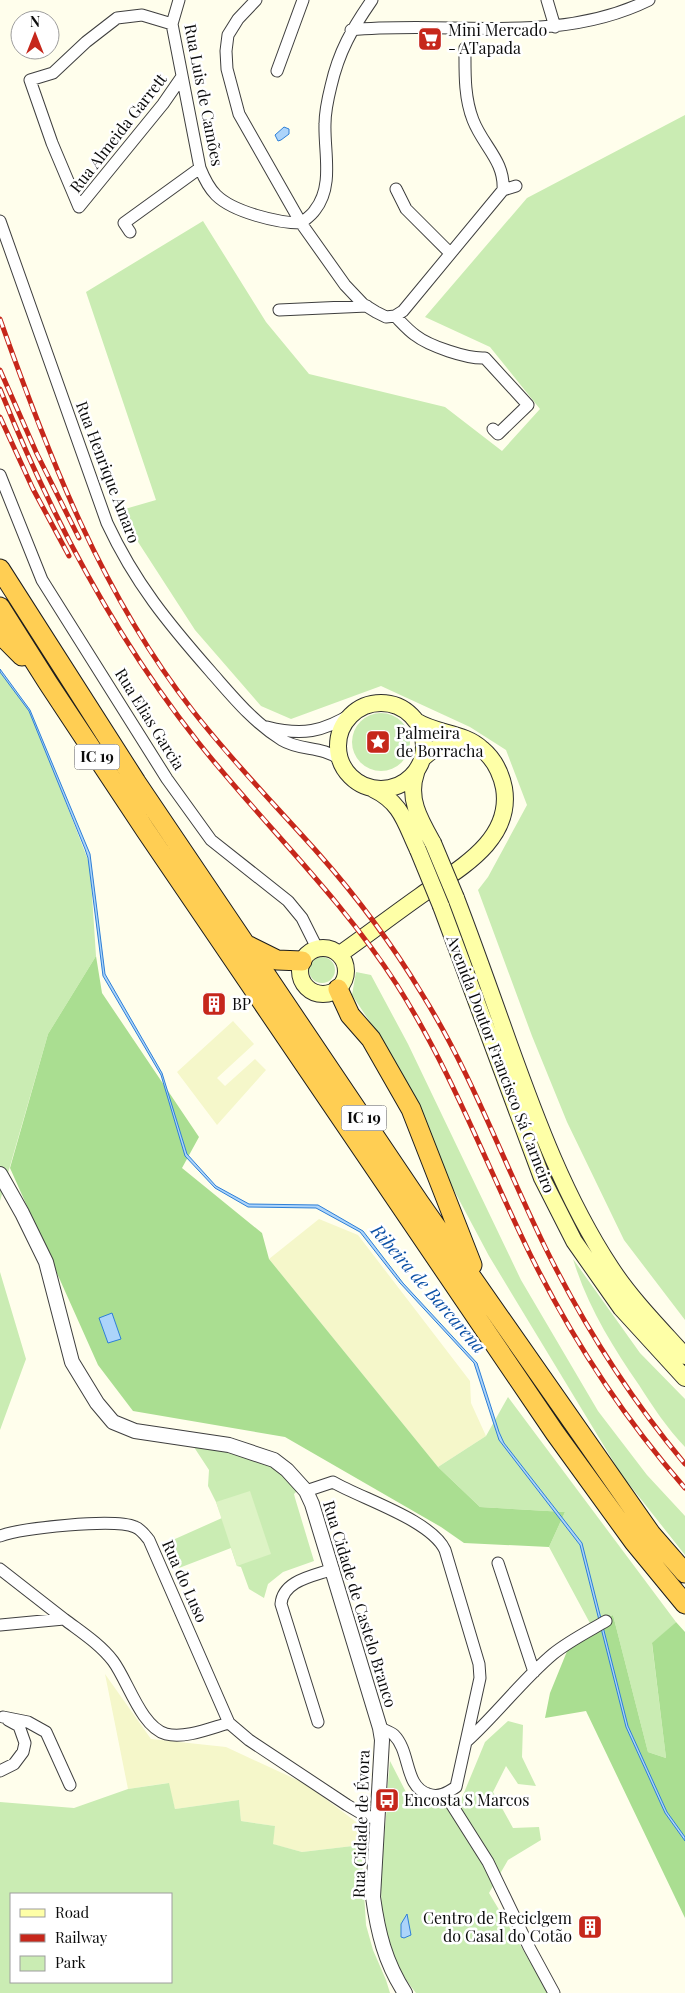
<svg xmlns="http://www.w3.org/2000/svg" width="685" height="1993" font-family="'Playfair Display',serif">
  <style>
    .farmland { fill: #f5f7ca }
    .green { fill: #caecb3; fill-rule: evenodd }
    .forest { fill: #aade91 }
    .pitch { fill: #ddf3c5 }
    .water { fill: #acd4fa; stroke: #2e7fd7 }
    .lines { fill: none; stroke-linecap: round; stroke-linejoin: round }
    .minor-casing { stroke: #3f3f3f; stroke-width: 13 }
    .tertiary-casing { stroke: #3f3f3f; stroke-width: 16 }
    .secondary-casing { stroke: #2e2e2e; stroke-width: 18 }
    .trunk-casing { stroke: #1d1d1d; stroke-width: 21 }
    .minor { stroke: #fff; stroke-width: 11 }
    .tertiary { stroke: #fff; stroke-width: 14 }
    .secondary { stroke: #feffa7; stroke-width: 16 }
    .trunk { stroke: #ffce53; stroke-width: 19 }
    .rail-casing { stroke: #c6271b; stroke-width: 5 }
    .rail { stroke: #fff; stroke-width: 3; stroke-dasharray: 9; stroke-linecap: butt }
    .secondary-bridge-casing { stroke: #2e2e2e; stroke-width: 18; stroke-linecap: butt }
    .secondary-bridge { stroke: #feffa7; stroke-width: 16 }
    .labels { text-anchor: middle; stroke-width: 5; stroke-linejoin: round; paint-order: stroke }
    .shield { fill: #fff; stroke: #555; stroke-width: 1 }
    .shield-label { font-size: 15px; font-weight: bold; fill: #0c0c0c }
    .poi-label { font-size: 16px; fill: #0c0c0c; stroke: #fff; text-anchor: start }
    .street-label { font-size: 16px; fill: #0c0c0c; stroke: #fff }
    .water-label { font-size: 18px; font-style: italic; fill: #0d51a6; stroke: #fff }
  </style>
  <rect width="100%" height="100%" fill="#fffeec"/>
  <path class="farmland" d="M 233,1021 L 254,1044 L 217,1078 L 225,1086 L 255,1059 L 266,1070 L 217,1125 L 177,1072 Z
    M 319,1219 L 358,1235 L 470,1381 L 471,1403 L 486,1436 L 438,1467 L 269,1259 Z
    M 105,1674 L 151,1739 L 226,1747 L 306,1784 L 364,1828 L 361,1845 L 302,1852 L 272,1844 L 275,1826 L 241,1821 L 239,1800 L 175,1809 L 168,1783 L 128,1789 Z"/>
  <path class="green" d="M 685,115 L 685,1320 L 624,1240 L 567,1122 L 532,1036 L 478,890 L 488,877 L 527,805 L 506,750 L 470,727 L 381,686 L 291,719 L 261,706 L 195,630 L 118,511 L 156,500 L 86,292 L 203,221 L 266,322 L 309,374 L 445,407 L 502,451 L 540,409 L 490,347 L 425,317 L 527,198 Z
    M 0,670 L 30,710 L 90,865 L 96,956 L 48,1034 L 0,1201 Z
    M352 742a29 29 0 1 1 58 0a29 29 0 1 1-58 0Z
    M309 970a13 13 0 1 1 26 0a13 13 0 1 1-26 0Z
    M 356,972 L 371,975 L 408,1044 L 521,1280 L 598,1411 L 647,1475 L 685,1516 L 685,1555 L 621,1474 L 489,1256 L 448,1179 L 378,1034 L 352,995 Z
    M 573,1259 L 640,1353 L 685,1399 L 685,1447 C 667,1428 653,1407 639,1385 C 612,1346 587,1305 573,1259 Z
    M 0,1272 L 26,1359 L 0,1430 Z
    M 508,1397 L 676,1622 L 652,1644 L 666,1758 L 648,1752 L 613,1615 L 592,1627 L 549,1547 L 565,1512 L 480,1507 L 438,1467 L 486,1436 Z
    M 190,1441 L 270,1463 L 298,1490 L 294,1494 L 295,1498 L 314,1561 L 283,1572 L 268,1584 L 264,1598 L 249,1589 L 241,1567 L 237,1566 L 231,1548 L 179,1568 L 166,1543 L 222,1518 L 216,1502 L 208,1486 L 209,1470 Z
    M 508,1721 L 523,1725 L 522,1757 L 536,1786 L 518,1784 L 506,1766 L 493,1792 L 513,1828 L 539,1827 L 541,1840 L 508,1860 L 489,1893 L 549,1993 L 416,1993 C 369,1934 381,1875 387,1806 L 389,1806 L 389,1794 L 387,1794 L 390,1761 L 408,1796 L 461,1800 L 485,1742 Z
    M 169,1783 L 175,1809 L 239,1800 L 241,1821 L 275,1826 L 273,1844 L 302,1852 L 361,1845 L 366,1925 L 373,1950 L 386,1980 L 390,1993 L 0,1993 L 0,1802 L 74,1808 L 128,1789 ZM 11,1894 L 171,1894 L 171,1982 L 11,1982 Z"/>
  <path class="forest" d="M 96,956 L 102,993 L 199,1137 L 182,1168 L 262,1233 L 269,1259 L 438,1467 L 480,1507 L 565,1512 L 549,1547 L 464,1543 L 441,1527 L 285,1437 L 133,1411 L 98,1365 L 10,1168 L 48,1034 Z
    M 613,1615 L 648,1752 L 666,1758 L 652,1643 L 676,1622 L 685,1632 L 685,1918 L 586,1711 L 545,1718 L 550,1693 L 572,1639 Z"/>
  <path class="pitch" d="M 250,1491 L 271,1554 L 237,1566 L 216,1502 Z"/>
  <path class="water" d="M 284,127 L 289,129 L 289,134 L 281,140 L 278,141 L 275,135 Z
    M 0,669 L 30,710 L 90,854 L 105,974 L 162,1073 L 187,1154 L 216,1186 L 249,1204 L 318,1205 L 363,1231 L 403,1283 L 477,1363 L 499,1432 L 504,1443 L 582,1543 L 628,1726 L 667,1812 L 685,1837 L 685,1841 L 665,1813 L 626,1727 L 580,1545 L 499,1440 L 474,1363 L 400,1283 L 360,1232 L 316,1208 L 248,1207 L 215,1188 L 185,1156 L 161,1075 L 103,976 L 88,858 L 85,849 L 29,711 L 0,672 Z
    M 112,1313 L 121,1339 L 108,1343 L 99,1318 Z
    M 407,1914 L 411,1935 L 404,1938 L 401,1937 L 401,1924 Z"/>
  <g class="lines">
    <defs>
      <path id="minor" d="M 179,0 L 172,24 L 200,168 C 204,178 208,187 216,195 C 233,212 278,223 301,223 C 306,219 312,215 315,210 C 334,186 324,152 325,124 C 325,112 328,98 331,86 C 339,51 352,29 372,0
        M 256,0 L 238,19 L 228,35 L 226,51 L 227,69 L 239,114 L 301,223 L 345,285 L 363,304 L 376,312 L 386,317 L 395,316 L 403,311 L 503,190 L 516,186
        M 547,0 L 555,27
        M 172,24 L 142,15 L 117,18 L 86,42 L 53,73 L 30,80 L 52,143 L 79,207 L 163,104 L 181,78
        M 351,30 C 451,20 556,46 649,0
        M 465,48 C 465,72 464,97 473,120 C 483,146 505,161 503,190
        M 277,71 L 303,0
        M 396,189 L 406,209 L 450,253
        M 0,221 L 107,523 C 135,583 168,623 211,672 C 233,697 253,722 282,740 C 300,751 322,746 339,759
        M 130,232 L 124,223 L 200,168
        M 279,310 L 367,306
        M 395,316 C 401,322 408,330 415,335 C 429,346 467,359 485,358 L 528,405 L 498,434 L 493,429
        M 0,475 L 42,580 L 167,779 L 211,840 L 288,901 L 302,918 L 317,948
        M 267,727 C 302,736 323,732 353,713
        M 306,1491 L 333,1482 C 362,1499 431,1520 445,1550 L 479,1664 L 480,1678 L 456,1787 C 447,1793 439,1798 428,1794 C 404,1786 411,1752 394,1735 C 391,1732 384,1730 380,1728
        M 0,1536 C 22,1528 114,1518 135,1527 C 141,1529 145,1535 149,1540 L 229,1723 L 249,1740 L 347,1805 L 364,1815 L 377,1819
        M 498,1563 L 534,1672
        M 0,1569 L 64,1619
        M 0,1625 L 64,1619 C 81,1632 100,1644 113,1661 C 128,1681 141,1727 166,1734 C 185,1739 211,1728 229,1723
        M 3,1717 L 28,1722 L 46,1732 L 70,1785
        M 318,1722 L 281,1604 C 283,1580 314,1576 333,1569
        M 466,1742 C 497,1714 522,1680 553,1654 C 569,1641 589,1631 606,1621
        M 0,1771 L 14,1764 L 23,1752 L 25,1743 L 19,1726 L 8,1720
        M 445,1794 L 488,1862 L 529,1947 L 554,1993"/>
      <path id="tertiary" d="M 0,1174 L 22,1213 L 46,1262 L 72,1362 L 97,1403 L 113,1422 L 135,1431 L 229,1445 L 274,1460 L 287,1470 L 306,1491 L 312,1504 L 380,1728 L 382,1740 L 373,1897 C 378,1933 385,1962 405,1993"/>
      <path id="secondary" d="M338 746a43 43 0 1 1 86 0a43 43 0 1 1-86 0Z
        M 423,758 C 444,739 448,749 471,743
        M 416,773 C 407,798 420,820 433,843
        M 373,789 C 402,803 405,823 418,850
        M 456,898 C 474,945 491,993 508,1041 C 536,1119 565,1198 611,1268 C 632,1300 660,1328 685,1356
        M 441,906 L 542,1178 L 574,1241 L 621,1308 L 685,1378
        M300 971a23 23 0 1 1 46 0a23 23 0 1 1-46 0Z
        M 340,954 C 367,935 393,915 420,896 C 456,870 513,842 504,788 C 501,773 494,759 482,749 C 464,732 436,734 416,721"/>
      <path id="trunk" d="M 0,569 L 136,782 L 419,1202 L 651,1534 L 685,1573
        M 0,607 L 48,683 L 146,831 L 555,1433 L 634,1542 L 685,1604
        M 0,634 L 22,656
        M 249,946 L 277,960 L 302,961
        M 338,989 L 350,1015 L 371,1039 L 411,1109 L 472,1265"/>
    </defs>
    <use href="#minor" class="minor-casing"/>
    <use href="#tertiary" class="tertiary-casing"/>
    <use href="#secondary" class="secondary-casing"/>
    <use href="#trunk" class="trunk-casing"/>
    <use href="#minor" class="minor"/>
    <use href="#tertiary" class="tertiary"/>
    <use href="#secondary" class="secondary"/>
    <use href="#trunk" class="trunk"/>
    <defs>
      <path id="rail" d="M 0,319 C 49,457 102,595 193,711 C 232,761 276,806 318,853 C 357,897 392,944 422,994 C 472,1074 504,1164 546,1249 C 584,1326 630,1398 685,1464
        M 0,370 L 37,454 L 79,538
        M 0,389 C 50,514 114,636 198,742 C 263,824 340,896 397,985 C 451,1070 486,1164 530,1254 C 572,1339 623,1417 685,1488
        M 0,417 L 33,489 L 69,556"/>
    </defs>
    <use href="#rail" class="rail-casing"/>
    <use href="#rail" class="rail"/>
    <defs>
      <path id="secondary-bridge" d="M 433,843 L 456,898
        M 418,850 L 441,906"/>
    </defs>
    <use href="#secondary-bridge" class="secondary-bridge-casing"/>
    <use href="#secondary-bridge" class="secondary-bridge"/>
  </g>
  <defs>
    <symbol id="supermarket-square" viewBox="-11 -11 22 22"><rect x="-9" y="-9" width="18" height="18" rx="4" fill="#c6271b" stroke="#fff"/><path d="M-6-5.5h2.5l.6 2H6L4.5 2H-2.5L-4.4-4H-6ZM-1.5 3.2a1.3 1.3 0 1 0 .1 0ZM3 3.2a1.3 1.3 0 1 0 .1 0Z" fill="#fff"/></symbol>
    <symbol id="sight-square" viewBox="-11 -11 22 22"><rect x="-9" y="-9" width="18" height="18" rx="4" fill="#c6271b" stroke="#fff"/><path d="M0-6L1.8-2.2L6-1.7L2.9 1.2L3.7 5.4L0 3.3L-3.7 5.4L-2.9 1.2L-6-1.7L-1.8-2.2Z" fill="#fff"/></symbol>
    <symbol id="building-square" viewBox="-11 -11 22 22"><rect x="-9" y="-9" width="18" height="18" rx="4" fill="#c6271b" stroke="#fff"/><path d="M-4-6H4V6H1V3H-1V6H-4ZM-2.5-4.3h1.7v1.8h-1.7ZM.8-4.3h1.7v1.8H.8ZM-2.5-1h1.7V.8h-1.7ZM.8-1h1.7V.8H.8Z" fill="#fff"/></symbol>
    <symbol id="bus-square" viewBox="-11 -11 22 22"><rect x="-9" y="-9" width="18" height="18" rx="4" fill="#c6271b" stroke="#fff"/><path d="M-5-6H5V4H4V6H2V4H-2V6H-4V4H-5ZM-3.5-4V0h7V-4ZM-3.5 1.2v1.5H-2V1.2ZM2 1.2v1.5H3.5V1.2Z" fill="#fff"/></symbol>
  </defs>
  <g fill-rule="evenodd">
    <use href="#supermarket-square" x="416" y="25" width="28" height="28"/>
    <use href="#sight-square" x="364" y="728" width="28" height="28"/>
    <use href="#building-square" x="200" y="990" width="28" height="28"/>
    <use href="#bus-square" x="373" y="1786" width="28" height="28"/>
    <use href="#building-square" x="576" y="1913" width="28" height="28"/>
  </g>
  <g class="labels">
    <g class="shield">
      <rect x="74.5" y="744.5" width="45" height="25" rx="4"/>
      <rect x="341.5" y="1105.5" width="45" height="25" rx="4"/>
    </g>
    <g class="shield-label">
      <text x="97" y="762">IC 19</text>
      <text x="364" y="1123">IC 19</text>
    </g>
    <g class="poi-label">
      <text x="448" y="36">Mini Mercado<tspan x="448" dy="18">- ATapada</tspan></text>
      <text x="396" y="739">Palmeira<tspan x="396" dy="18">de Borracha</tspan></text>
      <text x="232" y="1010">BP</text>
      <text x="404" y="1806">Encosta S Marcos</text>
      <text x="572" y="1924" text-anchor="end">Centro de Reciclgem<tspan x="572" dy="18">do Casal do Cotão</tspan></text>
    </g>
    <g class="street-label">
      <text transform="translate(204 95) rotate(79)" y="6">Rua Luis de Camões</text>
      <text transform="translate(118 133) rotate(-52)" y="6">Rua Almeida Garrett</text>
      <text transform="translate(108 472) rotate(69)" y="6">Rua Henrique Amaro</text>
      <text transform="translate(150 719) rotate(58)" y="6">Rua Elias Garcia</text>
      <text transform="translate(501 1064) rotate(69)" y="6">Avenida Doutor Francisco Sá Carneiro</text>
      <text transform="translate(185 1581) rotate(66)" y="6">Rua do Luso</text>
      <text transform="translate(360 1604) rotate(73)" y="6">Rua Cidade de Castelo Branco</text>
      <text transform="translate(361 1824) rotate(-88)" y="6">Rua Cidade de Évora</text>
    </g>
    <g class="water-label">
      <text transform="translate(428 1289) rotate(49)" y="6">Ribeira de Barcarena</text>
    </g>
  </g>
  <rect x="10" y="1893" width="162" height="90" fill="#ffffff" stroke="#9e9e9e"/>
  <rect x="20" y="1909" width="25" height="8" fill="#feffa7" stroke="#9e9e9e"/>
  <text x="55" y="1918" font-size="15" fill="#0c0c0c">Road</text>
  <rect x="20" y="1934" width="25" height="8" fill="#c6271b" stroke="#9e9e9e"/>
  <text x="55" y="1943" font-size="15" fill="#0c0c0c">Railway</text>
  <rect x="20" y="1956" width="25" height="15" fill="#caecb3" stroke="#9e9e9e"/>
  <text x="55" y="1968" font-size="15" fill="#0c0c0c">Park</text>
  <g transform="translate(35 35)"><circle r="24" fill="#ffffff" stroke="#9e9e9e"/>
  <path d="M0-4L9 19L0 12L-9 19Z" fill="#c6271b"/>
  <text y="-8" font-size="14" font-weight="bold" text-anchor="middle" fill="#0c0c0c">N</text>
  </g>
</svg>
